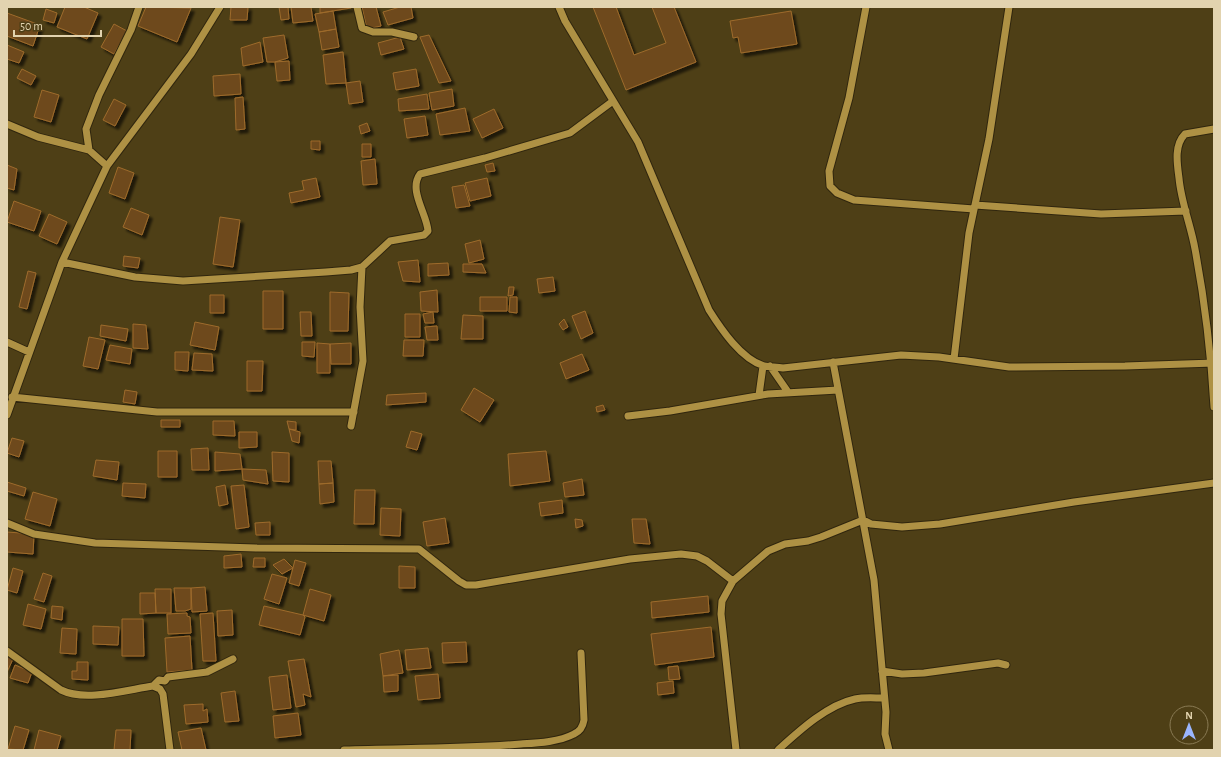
<svg xmlns="http://www.w3.org/2000/svg" width="1221" height="757" font-family="'Alegreya Sans',sans-serif">
  <style>
    .building { fill: #6e491b; stroke: #9e6b2c; filter: url(#shadow) }
    .lines { fill: none; stroke-linecap: round; stroke-linejoin: round }
    .minor-casing { stroke: #30260e; stroke-width: 9 }
    .minor { stroke: #ae9144; stroke-width: 7 }
  </style>
  <defs>
    <filter id="shadow"><feDropShadow dx="3.5" dy="3.5" stdDeviation="1" flood-color="#0009"/></filter>
  </defs>
  <rect width="100%" height="100%" fill="#4e3f16"/>
  <path class="building" d="M 65,7 L 84,7 L 98,13 L 87,39 L 57,27 Z
    M 146,7 L 191,8 L 177,42 L 138,26 Z
    M 231,7 L 248,7 L 247,20 L 230,20 Z
    M 279,7 L 288,7 L 289,19 L 281,20 Z
    M 291,7 L 311,7 L 313,21 L 293,23 Z
    M 320,7 L 351,7 L 351,8 L 320,13 Z
    M 362,7 L 376,7 L 381,26 L 367,29 Z
    M 400,7 L 411,7 L 413,18 L 388,25 L 383,12 Z
    M 593,7 L 616,7 L 634,55 L 666,43 L 652,7 L 674,7 L 696,62 L 626,90 Z
    M 46,9 L 57,13 L 54,23 L 43,20 Z
    M 333,11 L 336,29 L 319,32 L 315,14 Z
    M 791,11 L 797,44 L 741,53 L 738,37 L 733,38 L 730,21 Z
    M 7,13 L 40,25 L 33,46 L 7,36 Z
    M 114,24 L 127,31 L 114,54 L 101,47 Z
    M 336,29 L 339,47 L 322,50 L 319,32 Z
    M 284,35 L 288,58 L 275,62 L 267,62 L 263,38 Z
    M 429,35 L 451,81 L 439,83 L 420,37 Z
    M 400,37 L 404,49 L 381,55 L 378,43 Z
    M 260,42 L 263,62 L 243,66 L 241,48 Z
    M 7,45 L 24,52 L 19,63 L 7,59 Z
    M 343,52 L 346,83 L 326,84 L 323,55 Z
    M 289,61 L 290,80 L 277,81 L 275,62 Z
    M 22,69 L 36,76 L 31,85 L 17,78 Z
    M 416,69 L 419,86 L 396,90 L 393,73 Z
    M 240,74 L 241,94 L 214,96 L 213,76 Z
    M 360,81 L 363,102 L 349,104 L 346,83 Z
    M 452,89 L 454,106 L 432,110 L 429,93 Z
    M 42,90 L 59,95 L 51,122 L 34,117 Z
    M 427,94 L 429,109 L 399,111 L 398,99 Z
    M 243,97 L 245,129 L 236,130 L 235,98 Z
    M 114,99 L 126,105 L 115,126 L 103,120 Z
    M 465,108 L 470,131 L 440,135 L 436,114 Z
    M 494,109 L 503,128 L 482,138 L 473,119 Z
    M 425,116 L 428,135 L 407,138 L 404,119 Z
    M 367,123 L 370,131 L 361,134 L 359,126 Z
    M 311,141 L 320,141 L 320,150 L 311,149 Z
    M 362,144 L 371,144 L 371,157 L 362,157 Z
    M 375,159 L 377,184 L 363,185 L 361,161 Z
    M 493,163 L 495,171 L 487,172 L 485,165 Z
    M 7,165 L 17,169 L 14,190 L 7,188 Z
    M 118,167 L 134,173 L 125,199 L 109,193 Z
    M 316,178 L 320,197 L 291,203 L 289,193 L 304,190 L 302,181 Z
    M 487,178 L 491,196 L 470,201 L 465,183 Z
    M 464,185 L 470,206 L 456,208 L 452,187 Z
    M 14,201 L 41,211 L 34,231 L 7,222 Z
    M 131,208 L 149,215 L 142,235 L 123,227 Z
    M 49,214 L 67,222 L 57,244 L 39,236 Z
    M 220,217 L 240,220 L 233,267 L 213,264 Z
    M 480,240 L 484,259 L 469,263 L 465,244 Z
    M 124,256 L 140,258 L 138,268 L 123,266 Z
    M 418,260 L 420,282 L 403,281 L 398,262 Z
    M 448,263 L 449,275 L 428,276 L 428,264 Z
    M 463,264 L 482,264 L 486,273 L 463,272 Z
    M 28,271 L 36,273 L 27,309 L 19,307 Z
    M 553,277 L 555,291 L 539,293 L 537,279 Z
    M 509,287 L 514,287 L 513,295 L 508,296 Z
    M 437,290 L 438,312 L 421,311 L 420,292 Z
    M 263,291 L 283,291 L 283,329 L 263,329 Z
    M 330,292 L 349,293 L 348,331 L 330,331 Z
    M 210,295 L 224,295 L 224,313 L 210,313 Z
    M 480,297 L 507,297 L 507,311 L 480,311 Z
    M 510,297 L 517,297 L 517,313 L 509,312 Z
    M 585,311 L 593,333 L 581,339 L 572,316 Z
    M 300,312 L 311,312 L 312,336 L 301,336 Z
    M 433,312 L 434,323 L 425,323 L 423,314 Z
    M 405,314 L 420,314 L 420,337 L 405,337 Z
    M 463,315 L 483,316 L 483,339 L 461,339 Z
    M 564,319 L 568,327 L 563,330 L 559,324 Z
    M 195,322 L 219,327 L 215,350 L 190,345 Z
    M 133,324 L 146,325 L 148,349 L 133,348 Z
    M 101,325 L 128,329 L 126,341 L 100,336 Z
    M 437,326 L 438,340 L 427,340 L 425,327 Z
    M 89,337 L 105,340 L 98,369 L 83,366 Z
    M 404,340 L 424,340 L 423,356 L 403,356 Z
    M 302,342 L 315,342 L 314,357 L 302,356 Z
    M 317,343 L 330,344 L 330,373 L 317,373 Z
    M 351,343 L 351,364 L 331,364 L 330,344 Z
    M 110,345 L 132,349 L 130,364 L 106,360 Z
    M 175,352 L 189,352 L 188,371 L 175,370 Z
    M 194,353 L 212,354 L 213,371 L 192,370 Z
    M 582,354 L 589,370 L 566,379 L 560,363 Z
    M 247,361 L 263,361 L 262,391 L 247,391 Z
    M 474,388 L 494,400 L 480,422 L 461,410 Z
    M 125,390 L 137,392 L 135,404 L 123,402 Z
    M 426,393 L 426,402 L 386,405 L 387,395 Z
    M 603,405 L 605,410 L 597,412 L 596,407 Z
    M 161,420 L 180,420 L 180,427 L 161,427 Z
    M 213,421 L 234,421 L 235,436 L 213,435 Z
    M 287,421 L 296,422 L 296,430 L 289,429 Z
    M 289,429 L 300,432 L 299,443 L 292,441 Z
    M 411,431 L 422,434 L 417,450 L 406,447 Z
    M 239,432 L 257,432 L 257,447 L 239,448 Z
    M 12,438 L 24,441 L 19,457 L 7,453 Z
    M 208,448 L 209,470 L 192,470 L 191,449 Z
    M 158,451 L 177,451 L 177,477 L 158,477 Z
    M 546,451 L 550,481 L 510,486 L 508,454 Z
    M 215,452 L 240,454 L 242,469 L 215,471 Z
    M 272,452 L 289,453 L 289,482 L 273,481 Z
    M 96,460 L 119,462 L 117,480 L 93,476 Z
    M 318,461 L 331,461 L 333,483 L 319,484 Z
    M 242,469 L 266,470 L 268,484 L 243,480 Z
    M 582,479 L 584,495 L 565,497 L 563,483 Z
    M 7,482 L 26,488 L 24,496 L 7,491 Z
    M 123,483 L 146,484 L 145,498 L 122,496 Z
    M 333,483 L 334,502 L 320,504 L 319,484 Z
    M 225,485 L 228,504 L 219,506 L 216,487 Z
    M 244,485 L 249,527 L 236,529 L 231,486 Z
    M 355,490 L 375,490 L 374,524 L 354,524 Z
    M 33,492 L 57,499 L 50,526 L 25,519 Z
    M 562,500 L 563,513 L 541,516 L 539,503 Z
    M 381,508 L 401,509 L 400,536 L 380,535 Z
    M 445,518 L 449,543 L 427,546 L 423,522 Z
    M 575,519 L 582,520 L 583,526 L 576,528 Z
    M 632,519 L 646,519 L 650,544 L 634,543 Z
    M 270,522 L 270,535 L 256,535 L 255,523 Z
    M 7,532 L 34,534 L 33,554 L 7,552 Z
    M 241,554 L 242,567 L 224,568 L 224,556 Z
    M 254,558 L 265,558 L 265,567 L 253,567 Z
    M 284,559 L 293,568 L 282,574 L 273,565 Z
    M 295,560 L 306,563 L 299,586 L 289,583 Z
    M 399,566 L 415,567 L 415,588 L 399,588 Z
    M 13,568 L 23,571 L 17,593 L 7,590 Z
    M 43,573 L 52,576 L 44,602 L 34,599 Z
    M 272,574 L 287,578 L 279,604 L 264,599 Z
    M 205,587 L 207,611 L 192,612 L 191,588 Z
    M 174,588 L 191,588 L 191,609 L 185,611 L 176,611 Z
    M 155,589 L 171,589 L 171,613 L 156,613 Z
    M 310,589 L 331,595 L 324,621 L 303,615 Z
    M 140,593 L 155,593 L 156,613 L 140,614 Z
    M 708,596 L 709,612 L 652,618 L 651,602 Z
    M 28,604 L 46,609 L 41,629 L 23,625 Z
    M 52,606 L 63,607 L 62,620 L 51,618 Z
    M 264,606 L 303,615 L 305,617 L 300,635 L 259,625 Z
    M 232,610 L 233,635 L 218,636 L 217,611 Z
    M 187,613 L 187,616 L 190,617 L 191,633 L 168,634 L 167,614 Z
    M 213,613 L 216,661 L 203,661 L 200,614 Z
    M 122,619 L 143,619 L 144,656 L 122,656 Z
    M 93,626 L 119,627 L 118,645 L 93,644 Z
    M 711,627 L 714,657 L 655,665 L 651,634 Z
    M 62,628 L 77,629 L 76,654 L 60,653 Z
    M 190,636 L 192,670 L 167,672 L 165,638 Z
    M 466,642 L 467,662 L 443,663 L 442,643 Z
    M 428,648 L 431,668 L 407,670 L 405,650 Z
    M 399,650 L 403,673 L 383,676 L 380,654 Z
    M 7,656 L 13,659 L 7,672 Z
    M 304,659 L 311,697 L 303,694 L 305,705 L 296,707 L 288,661 Z
    M 77,662 L 88,662 L 88,680 L 72,679 L 72,671 L 77,671 Z
    M 15,665 L 32,672 L 28,683 L 10,678 Z
    M 678,666 L 680,679 L 669,680 L 668,667 Z
    M 438,674 L 440,698 L 418,700 L 415,676 Z
    M 287,675 L 291,708 L 273,710 L 269,677 Z
    M 398,675 L 398,691 L 384,692 L 383,676 Z
    M 673,681 L 674,693 L 658,695 L 657,683 Z
    M 235,691 L 239,721 L 225,722 L 221,693 Z
    M 203,704 L 203,711 L 207,709 L 208,722 L 186,724 L 184,705 Z
    M 298,713 L 301,735 L 275,738 L 273,716 Z
    M 15,726 L 29,730 L 23,750 L 8,749 Z
    M 201,728 L 206,750 L 182,750 L 178,732 Z
    M 39,730 L 61,736 L 57,750 L 34,750 Z
    M 116,730 L 131,730 L 130,750 L 114,750 Z"/>
  <g class="lines">
    <defs>
      <path id="minor" d="M 357,7 L 362,28 L 373,32 L 392,32 L 414,37
        M 559,7 L 565,21 L 638,142 L 709,310 C 721,329 741,359 764,366 C 770,367 777,367 783,368 L 901,355 L 939,357 L 1009,367 L 1125,366 L 1214,363
        M 866,7 L 849,98 L 829,171 L 830,186 L 837,193 L 854,200 L 974,209
        M 7,124 L 38,137 L 89,150 L 107,166
        M 1214,129 L 1185,134 C 1174,145 1177,163 1179,178 C 1181,202 1191,226 1195,249 C 1205,302 1211,354 1214,407
        M 89,150 L 86,129 L 99,95 L 131,30 L 139,7
        M 975,205 L 1101,214 L 1186,211
        M 62,262 L 135,277 L 183,281 L 326,272 L 351,270 L 362,267 L 390,241 L 424,235 L 428,231 C 427,214 408,190 420,174 L 485,158 L 570,133 L 613,101
        M 7,342 L 29,352
        M 954,359 L 969,233 L 989,139 L 1009,7
        M 833,362 L 874,580 L 886,712 L 885,734 L 889,750
        M 770,366 L 788,392
        M 759,395 L 763,366
        M 12,397 L 157,412 L 354,412
        M 7,415 L 62,262 L 107,166 L 191,54 L 220,7
        M 628,416 L 670,411 L 768,394 L 838,390
        M 351,426 L 363,361 L 360,307 L 362,267
        M 7,523 L 34,534 L 95,543 L 257,548 L 419,549 L 459,581 L 466,585 L 476,585 L 630,559 L 681,554 L 697,556 L 707,561 L 733,581
        M 7,651 L 61,690 C 85,702 126,690 153,686 L 159,680 L 165,681 L 168,677 L 207,672 L 233,659
        M 882,671 L 902,674 L 924,673 L 998,663 L 1006,665
        M 153,686 L 160,689 L 163,694 L 170,750
        M 344,750 C 403,748 462,749 521,744 C 537,743 559,742 574,734 C 581,731 583,726 584,720 L 581,653
        M 736,750 L 721,614 L 722,601 L 733,581 L 768,551 L 785,544 L 808,541 L 821,537 L 863,520 L 871,524 L 902,527 L 940,524 L 1074,502 L 1214,483
        M 778,750 C 799,731 827,705 855,699 C 864,697 874,698 883,698"/>
    </defs>
    <use href="#minor" class="minor-casing"/>
    <use href="#minor" class="minor"/>
  </g>
  <rect width="1221" height="757" fill="none" stroke="#e2d3af" stroke-width="16"/>
  <g transform="translate(1189 725)"><circle r="19" fill="#4e3f16" stroke="#897a53"/>
  <path d="M0-3L7 15L0 10L-7 15Z" fill="#9ab5fd"/>
  <text y="-6" font-size="11" font-weight="bold" text-anchor="middle" fill="#e2d3af">N</text>
  </g>
  <path d="M14 30v6h87v-6" fill="none" stroke="#e2d3af" stroke-width="2"/>
  <text x="20" y="30" font-size="12" fill="#e2d3af" stroke="#4e3f16" stroke-width="3" paint-order="stroke">50 m</text>
</svg>
